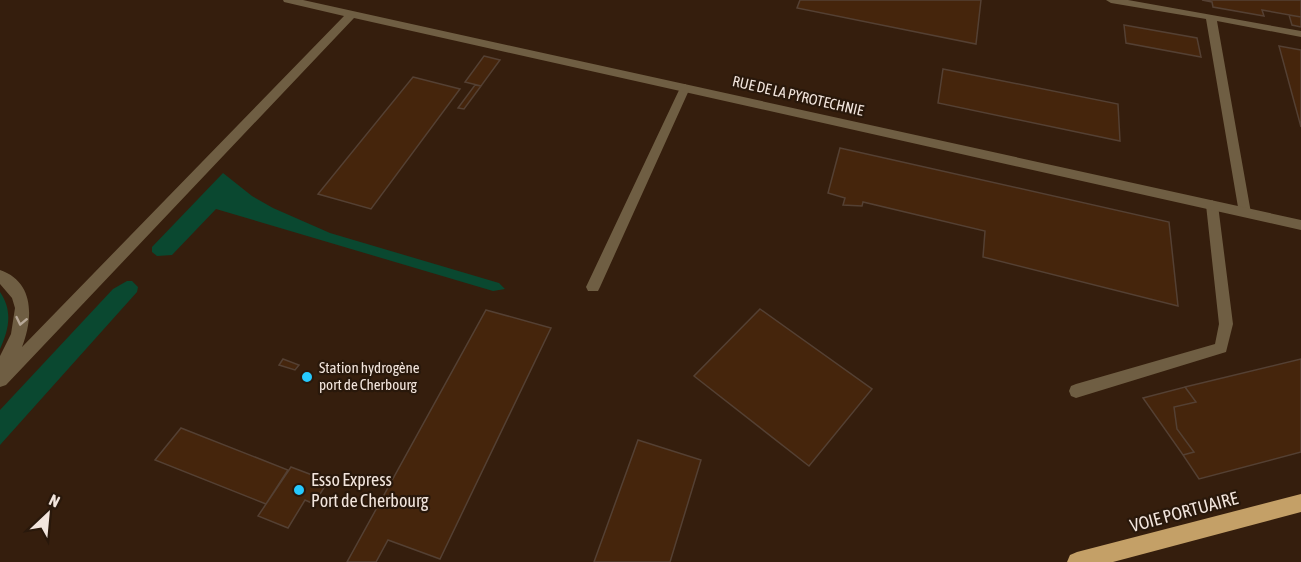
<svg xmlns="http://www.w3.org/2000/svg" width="1301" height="562" font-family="'Asap Condensed',sans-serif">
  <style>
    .built { fill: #351e0d }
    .green { fill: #0a4830 }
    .building { fill: #45250c; stroke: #544033; stroke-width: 1.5 }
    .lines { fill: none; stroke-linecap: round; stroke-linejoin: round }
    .lane { fill: #6f5e43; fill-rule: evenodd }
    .street { fill: #6f5e43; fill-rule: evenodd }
    .primary { fill: #c4a067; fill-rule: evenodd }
    .oneway { stroke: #b7a898 }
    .poi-dot { fill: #26c9fe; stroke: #29180b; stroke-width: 2 }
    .labels { text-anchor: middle; stroke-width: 4.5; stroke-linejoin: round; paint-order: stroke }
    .street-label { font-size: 15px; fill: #f2e5dd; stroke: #29180b }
    .poi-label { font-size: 15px; fill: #f2e5dd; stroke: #29180b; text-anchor: start }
    .near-poi-label { font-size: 18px; fill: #f2e5dd; stroke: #29180b; text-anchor: start }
    .near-street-label { font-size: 18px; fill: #f2e5dd; stroke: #29180b }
  </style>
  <rect width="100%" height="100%" fill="#29180b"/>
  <path class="built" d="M 0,0 L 1301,0 L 1301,562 L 0,562 Z"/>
  <path class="green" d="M 223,173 L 252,196 L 273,208 L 330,233 L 499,283 L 505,289 L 493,291 L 216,209 L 172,255 L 157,256 L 152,252 L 152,247 Z
    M 127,281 L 132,281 L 138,287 L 137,292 L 0,445 L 0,410 L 113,289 Z
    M 0,292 C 13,311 9,329 0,349 Z"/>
  <path class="building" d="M 800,0 L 981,0 L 976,44 L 797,8 Z
    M 1202,0 L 1301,0 L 1301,17 L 1262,10 L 1264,16 L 1213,7 L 1212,2 Z
    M 1289,15 L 1301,17 L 1301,27 L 1292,25 Z
    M 1124,25 L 1197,38 L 1201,57 L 1126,43 Z
    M 1279,46 L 1301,50 L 1301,127 Z
    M 484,56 L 500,60 L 481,86 L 465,82 Z
    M 943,69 L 1118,104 L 1120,141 L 938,103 Z
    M 413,77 L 460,89 L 371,209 L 318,194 Z
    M 475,85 L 481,86 L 464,109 L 458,108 Z
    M 840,148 L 1169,222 L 1178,306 L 983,257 L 985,231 L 863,202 L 862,206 L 843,205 L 845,198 L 828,193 Z
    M 760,309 L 872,389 L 809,466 L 694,376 Z
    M 486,310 L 551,328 L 440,559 L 388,540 L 376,562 L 347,562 Z
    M 283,359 L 299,365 L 295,370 L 279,365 Z
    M 1301,359 L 1301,452 L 1199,479 L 1183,455 L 1194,452 L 1177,429 L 1174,407 L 1196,402 L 1185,387 Z
    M 1185,387 L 1196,402 L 1174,407 L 1177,429 L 1194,452 L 1183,455 L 1143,398 Z
    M 181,428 L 288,470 L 266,504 L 155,460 Z
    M 638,440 L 701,460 L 670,562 L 594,562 Z
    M 291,467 L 328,481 L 314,504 L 305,500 L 288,528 L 258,516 Z"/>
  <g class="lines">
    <path class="lane" d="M 1106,0 L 1128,0 L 1301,31 L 1301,37 L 1217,21 L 1251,213 L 1249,216 L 1241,216 L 1239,213 L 1206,19 L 1111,3 Z
      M 685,84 L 690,88 L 600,287 L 598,291 L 588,291 L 586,287 L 680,88 Z
      M 1212,200 L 1218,205 L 1233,324 L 1226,352 L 1076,398 L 1071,396 L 1069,391 L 1071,386 L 1076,384 L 1215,344 L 1219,324 L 1206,205 Z"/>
    <path class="street" d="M 283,0 L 303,0 L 1301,220 L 1301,230 L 354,18 L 6,385 L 0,387 L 0,356 L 11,334 L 15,308 L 12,298 L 0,284 L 0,270 C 35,282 33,319 22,347 L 344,16 L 284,2 Z"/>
    <path class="primary" d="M 1301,494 L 1301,512 L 1113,562 L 1067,562 L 1070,555 L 1077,552 Z"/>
  </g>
  <defs><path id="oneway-chevron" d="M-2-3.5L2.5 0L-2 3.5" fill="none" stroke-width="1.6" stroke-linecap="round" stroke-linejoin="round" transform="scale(1.5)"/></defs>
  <use class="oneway" href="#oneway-chevron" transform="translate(21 321) rotate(102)"/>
  <g class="poi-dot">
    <circle cx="307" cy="377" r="6"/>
    <circle cx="299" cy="490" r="6"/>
  </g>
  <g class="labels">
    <g class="street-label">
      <text transform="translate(798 96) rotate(13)" y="5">RUE DE LA PYROTECHNIE</text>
    </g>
    <g class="poi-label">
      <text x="319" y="373">Station hydrogène<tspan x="319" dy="17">port de Cherbourg</tspan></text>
    </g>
    <g class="near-poi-label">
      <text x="311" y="486">Esso Express<tspan x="311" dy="21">Port de Cherbourg</tspan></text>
    </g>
    <g class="near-street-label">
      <text transform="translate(1184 512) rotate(-15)" y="6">VOIE PORTUAIRE</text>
    </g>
  </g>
  <g transform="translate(48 514) rotate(26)" stroke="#29180b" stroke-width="4.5" paint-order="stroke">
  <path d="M0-4.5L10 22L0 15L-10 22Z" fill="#f2e5dd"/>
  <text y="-9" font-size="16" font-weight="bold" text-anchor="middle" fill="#f2e5dd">N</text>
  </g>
</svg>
